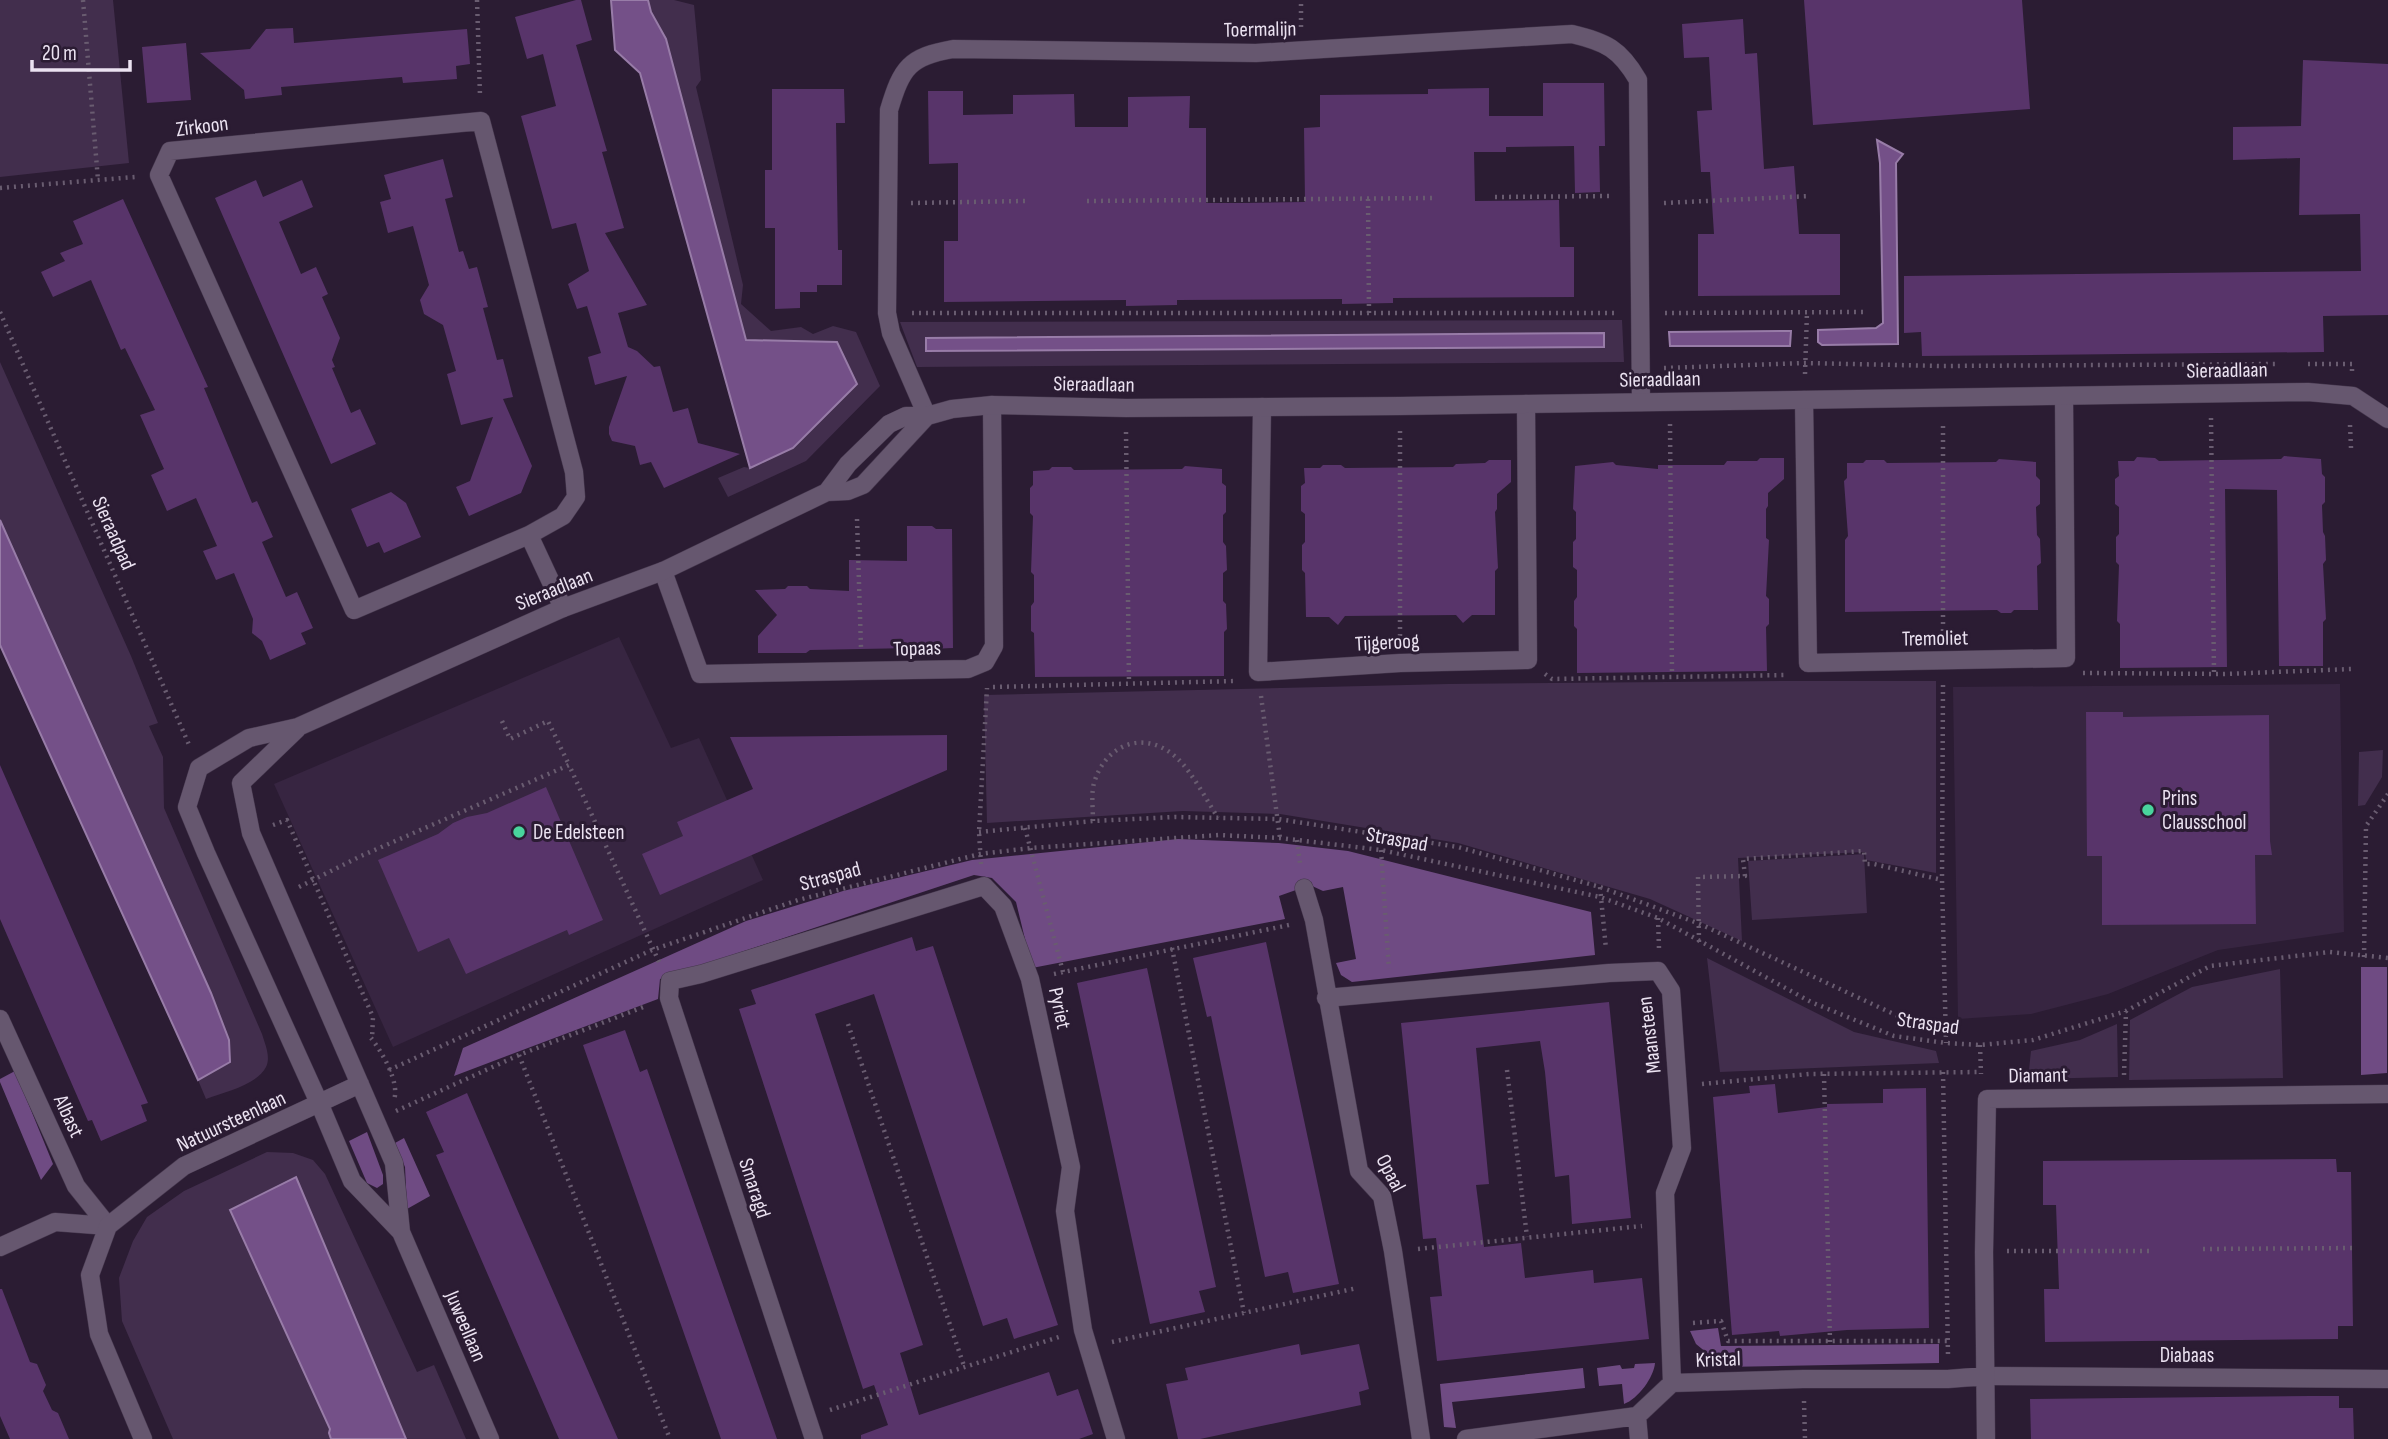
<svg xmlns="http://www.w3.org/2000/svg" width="2388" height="1439" font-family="'Sofia Sans Condensed',sans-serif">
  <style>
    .built { fill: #372541 }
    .green { fill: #422e4d }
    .forest { fill: #6f4b83 }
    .water { fill: #745088; stroke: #987ca8; stroke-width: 2 }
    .building { fill: #58346a }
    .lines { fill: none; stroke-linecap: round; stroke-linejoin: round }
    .pedestrian-casing { stroke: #46384e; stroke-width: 19 }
    .minor-casing { stroke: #46384e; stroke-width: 19 }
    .tertiary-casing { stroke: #46384e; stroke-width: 19 }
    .path { stroke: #695c70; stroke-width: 4.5; stroke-dasharray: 2 5; stroke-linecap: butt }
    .pedestrian { stroke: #66576f; stroke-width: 18 }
    .minor { stroke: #66576f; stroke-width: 18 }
    .tertiary { stroke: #66576f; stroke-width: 18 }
    .poi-dot { fill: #49d49d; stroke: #2b1c33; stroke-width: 2.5 }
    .labels { text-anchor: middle; stroke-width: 6; stroke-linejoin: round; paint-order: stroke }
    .street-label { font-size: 21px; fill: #ebe2f1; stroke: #2b1c33 }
    .poi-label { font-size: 21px; fill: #ebe2f1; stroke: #2b1c33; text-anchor: start }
  </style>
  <rect width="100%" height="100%" fill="#2b1c33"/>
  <path class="built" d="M 619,637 L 671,748 L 699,738 L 763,880 L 393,1047 L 274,784 Z
    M 2340,684 L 2344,932 L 2218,950 L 2108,994 L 2031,1014 L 1958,1019 L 1953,687 Z"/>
  <path class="green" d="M 0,0 L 113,0 L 129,163 L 0,177 Z
    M 648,0 L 674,0 L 694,5 L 701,80 L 696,87 L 743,285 L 741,304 L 771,331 L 801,327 L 813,334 L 833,326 L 856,332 L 880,386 L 806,461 L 728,497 L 718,478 L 744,467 L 750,468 L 837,342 L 746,340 L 666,39 L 651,12 Z
    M 1622,320 L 1624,362 L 917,367 L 900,322 Z
    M 0,362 L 131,656 L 158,723 L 149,726 L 163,757 L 164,808 L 262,1034 C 265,1044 271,1057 266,1067 C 257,1085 224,1092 206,1099 L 198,1080 L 230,1062 L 229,1040 L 211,993 L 0,520 Z
    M 1784,681 L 1936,681 L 1936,873 L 1866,860 L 1865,852 L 1738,858 L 1742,941 L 1650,899 L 1458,843 L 1280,814 L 1183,811 L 987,823 L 984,695 L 1448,684 Z
    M 2383,750 L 2382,777 L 2365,805 L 2358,806 L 2359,752 Z
    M 1864,854 L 1867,913 L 1752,920 L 1748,861 Z
    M 1707,958 L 1854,1032 L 1936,1051 L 1939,1063 L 1720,1072 Z
    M 2280,969 L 2283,1078 L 2129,1080 L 2130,1020 L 2192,987 Z
    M 2117,1024 L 2118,1077 L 2028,1079 L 2031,1051 L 2080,1040 Z
    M 267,1152 L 293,1153 L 313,1160 L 325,1174 L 417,1372 L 434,1365 L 466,1439 L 406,1439 L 296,1177 L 230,1210 L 330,1429 L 329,1433 L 331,1439 L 173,1439 L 122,1321 L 119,1278 L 133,1241 L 147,1217 L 184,1191 Z"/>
  <path class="forest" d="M 1178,839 L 1279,843 L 1348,851 L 1591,912 L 1595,955 L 1352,982 L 1341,975 L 1336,963 L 1356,959 L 1343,887 L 1323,891 L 1310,885 L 1279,896 L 1285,919 L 1032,968 L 1016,902 L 992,878 L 974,875 L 660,979 L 658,999 L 454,1076 L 463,1048 L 746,921 L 843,891 L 972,860 Z
    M 2361,967 L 2387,967 L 2387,1073 L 2361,1075 Z
    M 15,1071 L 53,1164 L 41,1180 L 0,1082 L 0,1079 Z
    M 367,1132 L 383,1175 L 383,1184 L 377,1188 L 367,1183 L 349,1141 Z
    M 404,1138 L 430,1196 L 407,1209 L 405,1167 L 395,1143 Z
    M 1718,1328 L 1721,1346 L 1939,1344 L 1939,1363 L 1724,1367 L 1696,1344 L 1690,1331 Z
    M 1655,1363 C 1654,1377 1638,1399 1624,1404 L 1622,1384 L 1599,1386 L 1597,1368 L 1620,1365 L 1622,1369 L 1634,1368 L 1635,1364 Z
    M 1583,1368 L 1585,1388 L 1452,1402 L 1456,1428 L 1444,1427 L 1440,1384 Z"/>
  <path class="water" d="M 611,0 L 648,0 L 651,12 L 666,39 L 746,340 L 837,342 L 857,384 L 793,448 L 750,468 L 640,73 L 615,50 Z
    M 1877,140 L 1903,154 L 1896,163 L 1898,344 L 1822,345 L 1818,342 L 1818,330 L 1876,328 L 1883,323 L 1880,163 Z
    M 1791,331 L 1790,346 L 1670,346 L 1669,332 Z
    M 1604,333 L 1604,347 L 926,351 L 926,338 Z
    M 0,520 L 211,993 L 229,1040 L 230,1062 L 198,1080 L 0,645 Z
    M 296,1177 L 406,1439 L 331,1439 L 329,1433 L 330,1429 L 230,1210 Z"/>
  <path class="building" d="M 576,0 L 581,0 L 592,40 L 576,45 L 607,151 L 602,152 L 624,228 L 605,233 L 647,305 L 618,313 L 628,347 L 637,351 L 654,367 L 660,366 L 673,412 L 688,408 L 698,443 L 740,454 L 664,488 L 651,462 L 640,465 L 635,446 L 612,441 L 609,434 L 609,427 L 627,376 L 595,385 L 588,357 L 601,353 L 587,306 L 577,309 L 568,284 L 589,271 L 576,223 L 552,229 L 521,116 L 556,106 L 543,54 L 527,59 L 515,17 Z
    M 1804,0 L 2022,0 L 2030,109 L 1813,125 Z
    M 1743,19 L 1745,54 L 1757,53 L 1764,169 L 1794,166 L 1799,234 L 1840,234 L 1840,295 L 1698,296 L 1698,234 L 1714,234 L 1710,172 L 1701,172 L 1697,111 L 1712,110 L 1709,57 L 1684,58 L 1682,24 Z
    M 293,28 L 294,43 L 467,29 L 470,64 L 456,66 L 457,79 L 403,83 L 402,77 L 281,87 L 282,95 L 245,99 L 244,90 L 200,53 L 250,49 L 266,29 Z
    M 186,43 L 191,100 L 147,103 L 142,47 Z
    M 2303,60 L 2388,64 L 2388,315 L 2323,316 L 2324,352 L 1922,356 L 1921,332 L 1904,333 L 1904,276 L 2361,271 L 2360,214 L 2299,215 L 2300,158 L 2233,160 L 2233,127 L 2301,126 Z
    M 1543,83 L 1604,83 L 1605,146 L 1599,146 L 1600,192 L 1575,193 L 1574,146 L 1506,147 L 1506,152 L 1474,152 L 1475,201 L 1559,200 L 1560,247 L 1574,247 L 1574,297 L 1393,298 L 1393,303 L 1342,304 L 1342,299 L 1177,300 L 1177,305 L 1126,306 L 1126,300 L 944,302 L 944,241 L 958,241 L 958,163 L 929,164 L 928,91 L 963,91 L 963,115 L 1013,114 L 1013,95 L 1074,94 L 1075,127 L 1128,127 L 1128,97 L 1190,96 L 1189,128 L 1206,128 L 1206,203 L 1245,203 L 1305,202 L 1304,128 L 1320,127 L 1320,95 L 1428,94 L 1428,89 L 1489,88 L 1489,116 L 1543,116 Z
    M 772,89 L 844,89 L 845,123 L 836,123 L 838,250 L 842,250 L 842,285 L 817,285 L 817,292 L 800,292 L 800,308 L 775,309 L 775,228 L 765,228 L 765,170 L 772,170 Z
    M 443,159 L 453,197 L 445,199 L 459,252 L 463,251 L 469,269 L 477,267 L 488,307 L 483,308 L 497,360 L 503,359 L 513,397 L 503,399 L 532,466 L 521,493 L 469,516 L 456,487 L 470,481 L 493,417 L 461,425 L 447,374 L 456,371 L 443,325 L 424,314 L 420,300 L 429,285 L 413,226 L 388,233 L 380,202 L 391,199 L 384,175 Z
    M 256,180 L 263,197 L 302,180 L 313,207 L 279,222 L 301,274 L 316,267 L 328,294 L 322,297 L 340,338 L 332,360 L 335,367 L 332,368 L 351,413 L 360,409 L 376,444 L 331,464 L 215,198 Z
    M 123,199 L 208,387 L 204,388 L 252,503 L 257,501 L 273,537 L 262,542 L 286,597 L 297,592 L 313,628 L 301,633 L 306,644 L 270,660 L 262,641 L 252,633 L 253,619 L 234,573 L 216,580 L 203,551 L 217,546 L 196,498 L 167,511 L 151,475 L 164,469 L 140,415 L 155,410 L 125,348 L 121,350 L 91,280 L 53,297 L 41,272 L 65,261 L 60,253 L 83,244 L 73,221 Z
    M 2284,456 L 2321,459 L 2322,474 L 2325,477 L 2325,502 L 2322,505 L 2323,532 L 2325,536 L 2326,560 L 2323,564 L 2326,619 L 2323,622 L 2323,666 L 2279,666 L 2277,490 L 2225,489 L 2227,667 L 2120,668 L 2120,624 L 2117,621 L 2119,565 L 2116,562 L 2116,537 L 2119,534 L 2119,507 L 2115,504 L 2115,479 L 2119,476 L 2118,461 L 2134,461 L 2137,457 L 2155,458 L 2159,461 L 2281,459 Z
    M 1760,458 L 1784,458 L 1784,479 L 1768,493 L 1768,506 L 1766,509 L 1766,538 L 1769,540 L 1766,596 L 1769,599 L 1769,624 L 1766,627 L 1767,671 L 1577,673 L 1577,629 L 1574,626 L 1574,601 L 1577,597 L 1577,570 L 1573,567 L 1573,542 L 1576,539 L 1576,512 L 1573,509 L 1575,466 L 1613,462 L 1616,465 L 1658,469 L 1658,465 L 1724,465 L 1727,461 L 1757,461 Z
    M 1999,459 L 2036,462 L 2036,476 L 2040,480 L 2040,504 L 2036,507 L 2037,535 L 2040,539 L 2041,563 L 2037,566 L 2038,610 L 2014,610 L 2011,613 L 2001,613 L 1997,610 L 1845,612 L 1845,540 L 1848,536 L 1844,481 L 1847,478 L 1847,463 L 1863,463 L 1866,460 L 1884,460 L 1887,463 L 1996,462 Z
    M 1489,460 L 1511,460 L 1511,482 L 1497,494 L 1497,509 L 1495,512 L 1498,568 L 1495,571 L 1495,615 L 1472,615 L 1463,623 L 1456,615 L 1345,616 L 1338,625 L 1329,617 L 1306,617 L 1305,573 L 1302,570 L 1302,545 L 1305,542 L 1305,514 L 1301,511 L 1301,486 L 1305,483 L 1304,468 L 1320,468 L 1323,465 L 1341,465 L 1345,468 L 1453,467 L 1456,464 L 1485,463 Z
    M 1185,466 L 1222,469 L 1222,483 L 1226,486 L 1226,512 L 1223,515 L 1223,542 L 1226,546 L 1227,570 L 1223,573 L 1223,601 L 1226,604 L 1227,629 L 1224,632 L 1224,676 L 1035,677 L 1034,633 L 1031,631 L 1031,606 L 1034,602 L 1034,575 L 1031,572 L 1033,516 L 1030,513 L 1030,488 L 1033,485 L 1033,471 L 1049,470 L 1052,467 L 1071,467 L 1074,470 L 1182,469 Z
    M 391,492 L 406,503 L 421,537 L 384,553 L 379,542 L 367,547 L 351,509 Z
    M 907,526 L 932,526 L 936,529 L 952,529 L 953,648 L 929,649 L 921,657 L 912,648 L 810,650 L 806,653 L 758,653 L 758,636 L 777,615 L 755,590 L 785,589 L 788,586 L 807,586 L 810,589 L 849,591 L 849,560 L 907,561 Z
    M 2086,712 L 2123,712 L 2123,717 L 2269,715 L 2270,841 L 2272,855 L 2255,855 L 2256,924 L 2102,925 L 2102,856 L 2087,856 Z
    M 947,735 L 947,770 L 660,895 L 642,854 L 683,836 L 677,822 L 753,789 L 730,737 Z
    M 0,765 L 148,1103 L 141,1105 L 147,1121 L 101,1141 L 92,1120 L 88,1121 L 0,919 Z
    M 546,787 L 603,920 L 569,935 L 567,930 L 466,974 L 449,938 L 418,952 L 378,860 L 438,834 L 453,823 L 467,817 L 487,813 Z
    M 912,937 L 916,951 L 933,946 L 1058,1325 L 1014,1339 L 1007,1318 L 983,1326 L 874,994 L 815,1014 L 923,1345 L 900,1353 L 919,1415 L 1049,1372 L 1057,1396 L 1078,1389 L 1093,1434 L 1079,1439 L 861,1439 L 861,1435 L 888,1425 L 874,1385 L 863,1389 L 739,1009 L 756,1004 L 751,990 Z
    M 1266,942 L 1339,1284 L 1293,1293 L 1288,1272 L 1265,1277 L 1211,1016 L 1207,1017 L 1193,958 Z
    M 1147,968 L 1216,1287 L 1199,1291 L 1205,1312 L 1150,1324 L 1077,983 Z
    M 1609,1002 L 1631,1218 L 1572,1224 L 1569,1175 L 1555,1177 L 1545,1072 L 1540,1041 L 1476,1048 L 1489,1184 L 1476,1185 L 1484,1247 L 1521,1243 L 1525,1278 L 1593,1270 L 1594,1283 L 1642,1278 L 1649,1339 L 1437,1361 L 1430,1297 L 1442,1296 L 1436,1238 L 1423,1239 L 1401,1023 Z
    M 625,1030 L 640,1072 L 647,1069 L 777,1439 L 721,1439 L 583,1045 Z
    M 1775,1084 L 1778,1113 L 1827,1107 L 1827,1104 L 1883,1103 L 1883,1089 L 1926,1088 L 1929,1328 L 1847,1330 L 1780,1336 L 1779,1331 L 1732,1335 L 1713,1097 L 1750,1093 L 1749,1086 Z
    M 467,1093 L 520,1216 L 618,1439 L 559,1439 L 436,1155 L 444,1152 L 426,1112 Z
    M 2336,1159 L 2337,1172 L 2351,1172 L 2353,1326 L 2338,1326 L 2338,1339 L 2045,1342 L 2044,1289 L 2059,1289 L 2056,1205 L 2043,1205 L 2043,1161 Z
    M 0,1289 L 2,1289 L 30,1362 L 37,1364 L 46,1385 L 43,1391 L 52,1410 L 58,1413 L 69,1439 L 10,1439 L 0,1416 Z
    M 1299,1344 L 1301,1355 L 1359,1344 L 1369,1389 L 1359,1392 L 1361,1405 L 1200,1439 L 1178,1439 L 1166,1384 L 1188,1380 L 1185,1368 Z
    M 2311,1396 L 2339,1396 L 2339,1408 L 2353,1408 L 2354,1439 L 2031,1439 L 2030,1399 Z"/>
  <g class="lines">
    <defs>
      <path id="pedestrian" d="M 1985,1376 L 2388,1379"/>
      <path id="minor" d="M 481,121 L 574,472 L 576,497 L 563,516 L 529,535 L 354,610 L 159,175 L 170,151 Z
        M 1804,400 L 1808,663 L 2066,658 L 2064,396
        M 1262,407 L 1258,672 L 1400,663 L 1528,660 L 1526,404
        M 927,416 L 891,333 L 887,313 L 889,110 C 902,67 909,57 953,49 L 1256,53 L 1572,34 C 1606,42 1620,49 1638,80 L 1641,402
        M 529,535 L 563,608
        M 663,571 L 700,674 L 968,669 L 985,662 L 994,646 L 992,405
        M 1304,888 L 1314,920 L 1359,1171 L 1382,1196 L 1393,1251 L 1421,1439
        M 1326,998 L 1609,973 L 1658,971 L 1671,991 L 1682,1148 L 1665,1193 L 1672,1383
        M 0,1019 L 76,1186 L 108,1226
        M 0,1247 L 55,1222 L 108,1226
        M 1637,1416 L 1639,1439
        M 814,1439 L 669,998 L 670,981 L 701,974 L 984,886 L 1003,906 L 1030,979 L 1071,1167 L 1065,1211 L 1083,1330 L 1116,1439
        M 1466,1439 L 1637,1416 L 1672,1383 L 1803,1379 L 1948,1379 L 1985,1376
        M 1986,1439 L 1984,1252 L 1987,1099 L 2388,1094"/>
      <path id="tertiary" d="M 827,492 L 848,464 L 889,424 L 906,416 L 927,416 L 952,409 L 992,405 L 1126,408 L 1400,406 L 2308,392 L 2353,396 L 2388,419
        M 297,729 L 241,783 L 251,833 L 394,1163 L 401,1232 L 490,1439
        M 401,1232 L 352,1181 L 320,1105 L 206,853 L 187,807 L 199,768 L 249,738 L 298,727 L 563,608 L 663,571 L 827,492 L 848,491 L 863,485 L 927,416
        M 143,1439 L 99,1334 L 90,1275 L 108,1226 L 184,1166 L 360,1084"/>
    </defs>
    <use href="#pedestrian" class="pedestrian-casing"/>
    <use href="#minor" class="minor-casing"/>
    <use href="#tertiary" class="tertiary-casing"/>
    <path class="path" d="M 83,0 L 98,180
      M 477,0 L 480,96
      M 1301,27 L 1301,0
      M 0,188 L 135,177
      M 1495,197 L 1614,196
      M 1368,199 L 1369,313
      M 1087,201 L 1432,198
      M 911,203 L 1025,201
      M 1664,203 L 1810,196
      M 0,312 L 190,747
      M 912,313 L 1618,313
      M 1665,313 L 1863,312
      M 2308,364 L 2352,364 L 2352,371
      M 1664,368 L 1805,363 L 1942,366 L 2278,364
      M 1805,374 L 1807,312
      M 2211,418 L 2214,673
      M 1670,424 L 1672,676
      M 2350,425 L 2351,448
      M 1400,431 L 1400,640
      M 1126,432 L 1129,683
      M 857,519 L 861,648
      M 1943,638 L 1943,423
      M 2083,673 L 2224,674 L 2352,669
      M 1545,674 L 1552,679 L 1787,675
      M 1943,685 L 1942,880 L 1946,1043
      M 993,687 L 1236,681
      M 1261,696 L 1280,838
      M 502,721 L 510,739 L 548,721 L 569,765
      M 1093,821 C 1093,809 1091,794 1094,783 C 1106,742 1147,729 1178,759 C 1191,771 1208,802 1218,818
      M 273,825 L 287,820 L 373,1017 L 372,1039
      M 1025,828 L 1063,972
      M 979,832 L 1093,821 L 1175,817 L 1278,819 L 1458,847 L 1600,887 L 1700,924 L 1898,1016 L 1946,1024
      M 1297,840 L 1300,863
      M 1381,850 L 1389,969
      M 981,864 L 979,832 L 987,688
      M 299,887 L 361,856 L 569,765 L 659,962
      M 1600,887 L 1606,949
      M 1658,918 L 1659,949
      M 1699,942 L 1698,877 L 1745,876 L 1743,859 L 1864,851 L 1865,864 L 1874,864 L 1942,880
      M 1172,948 L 1244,1313
      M 2364,957 L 2366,826 L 2388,794
      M 1054,974 L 1289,925
      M 848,1024 L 964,1366
      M 371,1038 C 382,1052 400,1082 394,1100
      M 1980,1045 L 1981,1074
      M 519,1055 L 670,1439
      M 389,1070 L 652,950 L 798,900 L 980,854 L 1031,848 L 1219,835 L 1280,838 L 1381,850 L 1600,897 L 1658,918 L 1811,1002 L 1894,1036 L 1946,1043 L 1980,1045 L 2033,1040 L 2126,1011 L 2210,966 L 2330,952 L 2388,958
      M 1507,1070 L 1527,1237
      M 1943,1072 L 1948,1355
      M 1824,1074 L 1830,1342
      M 2124,1075 L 2126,1011
      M 1702,1084 L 1809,1074 L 1980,1072
      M 396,1111 L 519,1055 L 646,1006
      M 1418,1249 L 1642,1226
      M 2203,1249 L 2357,1248
      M 2007,1251 L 2153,1251
      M 1693,1323 L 1721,1321 L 1728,1341 L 1947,1341
      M 1112,1342 L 1357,1288
      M 1804,1401 L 1805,1439
      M 830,1410 L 1062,1336"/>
    <use href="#pedestrian" class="pedestrian"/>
    <use href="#minor" class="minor"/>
    <use href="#tertiary" class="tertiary"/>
  </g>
  <g class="poi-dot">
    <circle cx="2148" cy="810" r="7"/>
    <circle cx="519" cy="832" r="7"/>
  </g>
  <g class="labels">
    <g class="street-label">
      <text transform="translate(1260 29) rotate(-1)" y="7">Toermalijn</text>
      <text transform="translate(202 126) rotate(-7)" y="7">Zirkoon</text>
      <text transform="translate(2227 370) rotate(-1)" y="7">Sieraadlaan</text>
      <text transform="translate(1660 379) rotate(-1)" y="7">Sieraadlaan</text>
      <text transform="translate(1094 384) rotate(1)" y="7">Sieraadlaan</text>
      <text transform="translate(114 533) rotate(66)" y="7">Sieraadpad</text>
      <text transform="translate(554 589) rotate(-22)" y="7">Sieraadlaan</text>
      <text transform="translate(1935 638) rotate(-1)" y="7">Tremoliet</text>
      <text transform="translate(1387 642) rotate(-3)" y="7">Tijgeroog</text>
      <text transform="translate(917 648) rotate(-2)" y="7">Topaas</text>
      <text transform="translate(1397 839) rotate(10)" y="7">Straspad</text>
      <text transform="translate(830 876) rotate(-15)" y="7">Straspad</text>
      <text transform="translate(1060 1008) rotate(78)" y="7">Pyriet</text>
      <text transform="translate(1928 1023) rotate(8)" y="7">Straspad</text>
      <text transform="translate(1649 1035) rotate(-97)" y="7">Maansteen</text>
      <text transform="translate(2038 1075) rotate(-1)" y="7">Diamant</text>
      <text transform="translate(69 1116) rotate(65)" y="7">Albast</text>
      <text transform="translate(231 1121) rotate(-25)" y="7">Natuursteenlaan</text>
      <text transform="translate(1391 1173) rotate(62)" y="7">Opaal</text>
      <text transform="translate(755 1188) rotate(72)" y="7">Smaragd</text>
      <text transform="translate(466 1326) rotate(67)" y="7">Juweellaan</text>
      <text x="2187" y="1362">Diabaas</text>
      <text transform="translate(1718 1359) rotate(-2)" y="7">Kristal</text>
    </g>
    <g class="poi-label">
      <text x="2162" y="805">Prins<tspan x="2162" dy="24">Clausschool</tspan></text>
      <text x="533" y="839">De Edelsteen</text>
    </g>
  </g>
  <path d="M32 60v10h98v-10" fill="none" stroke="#ebe2f1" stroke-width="3.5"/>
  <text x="42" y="60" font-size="21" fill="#ebe2f1" stroke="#2b1c33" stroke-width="5" paint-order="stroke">20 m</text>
</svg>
